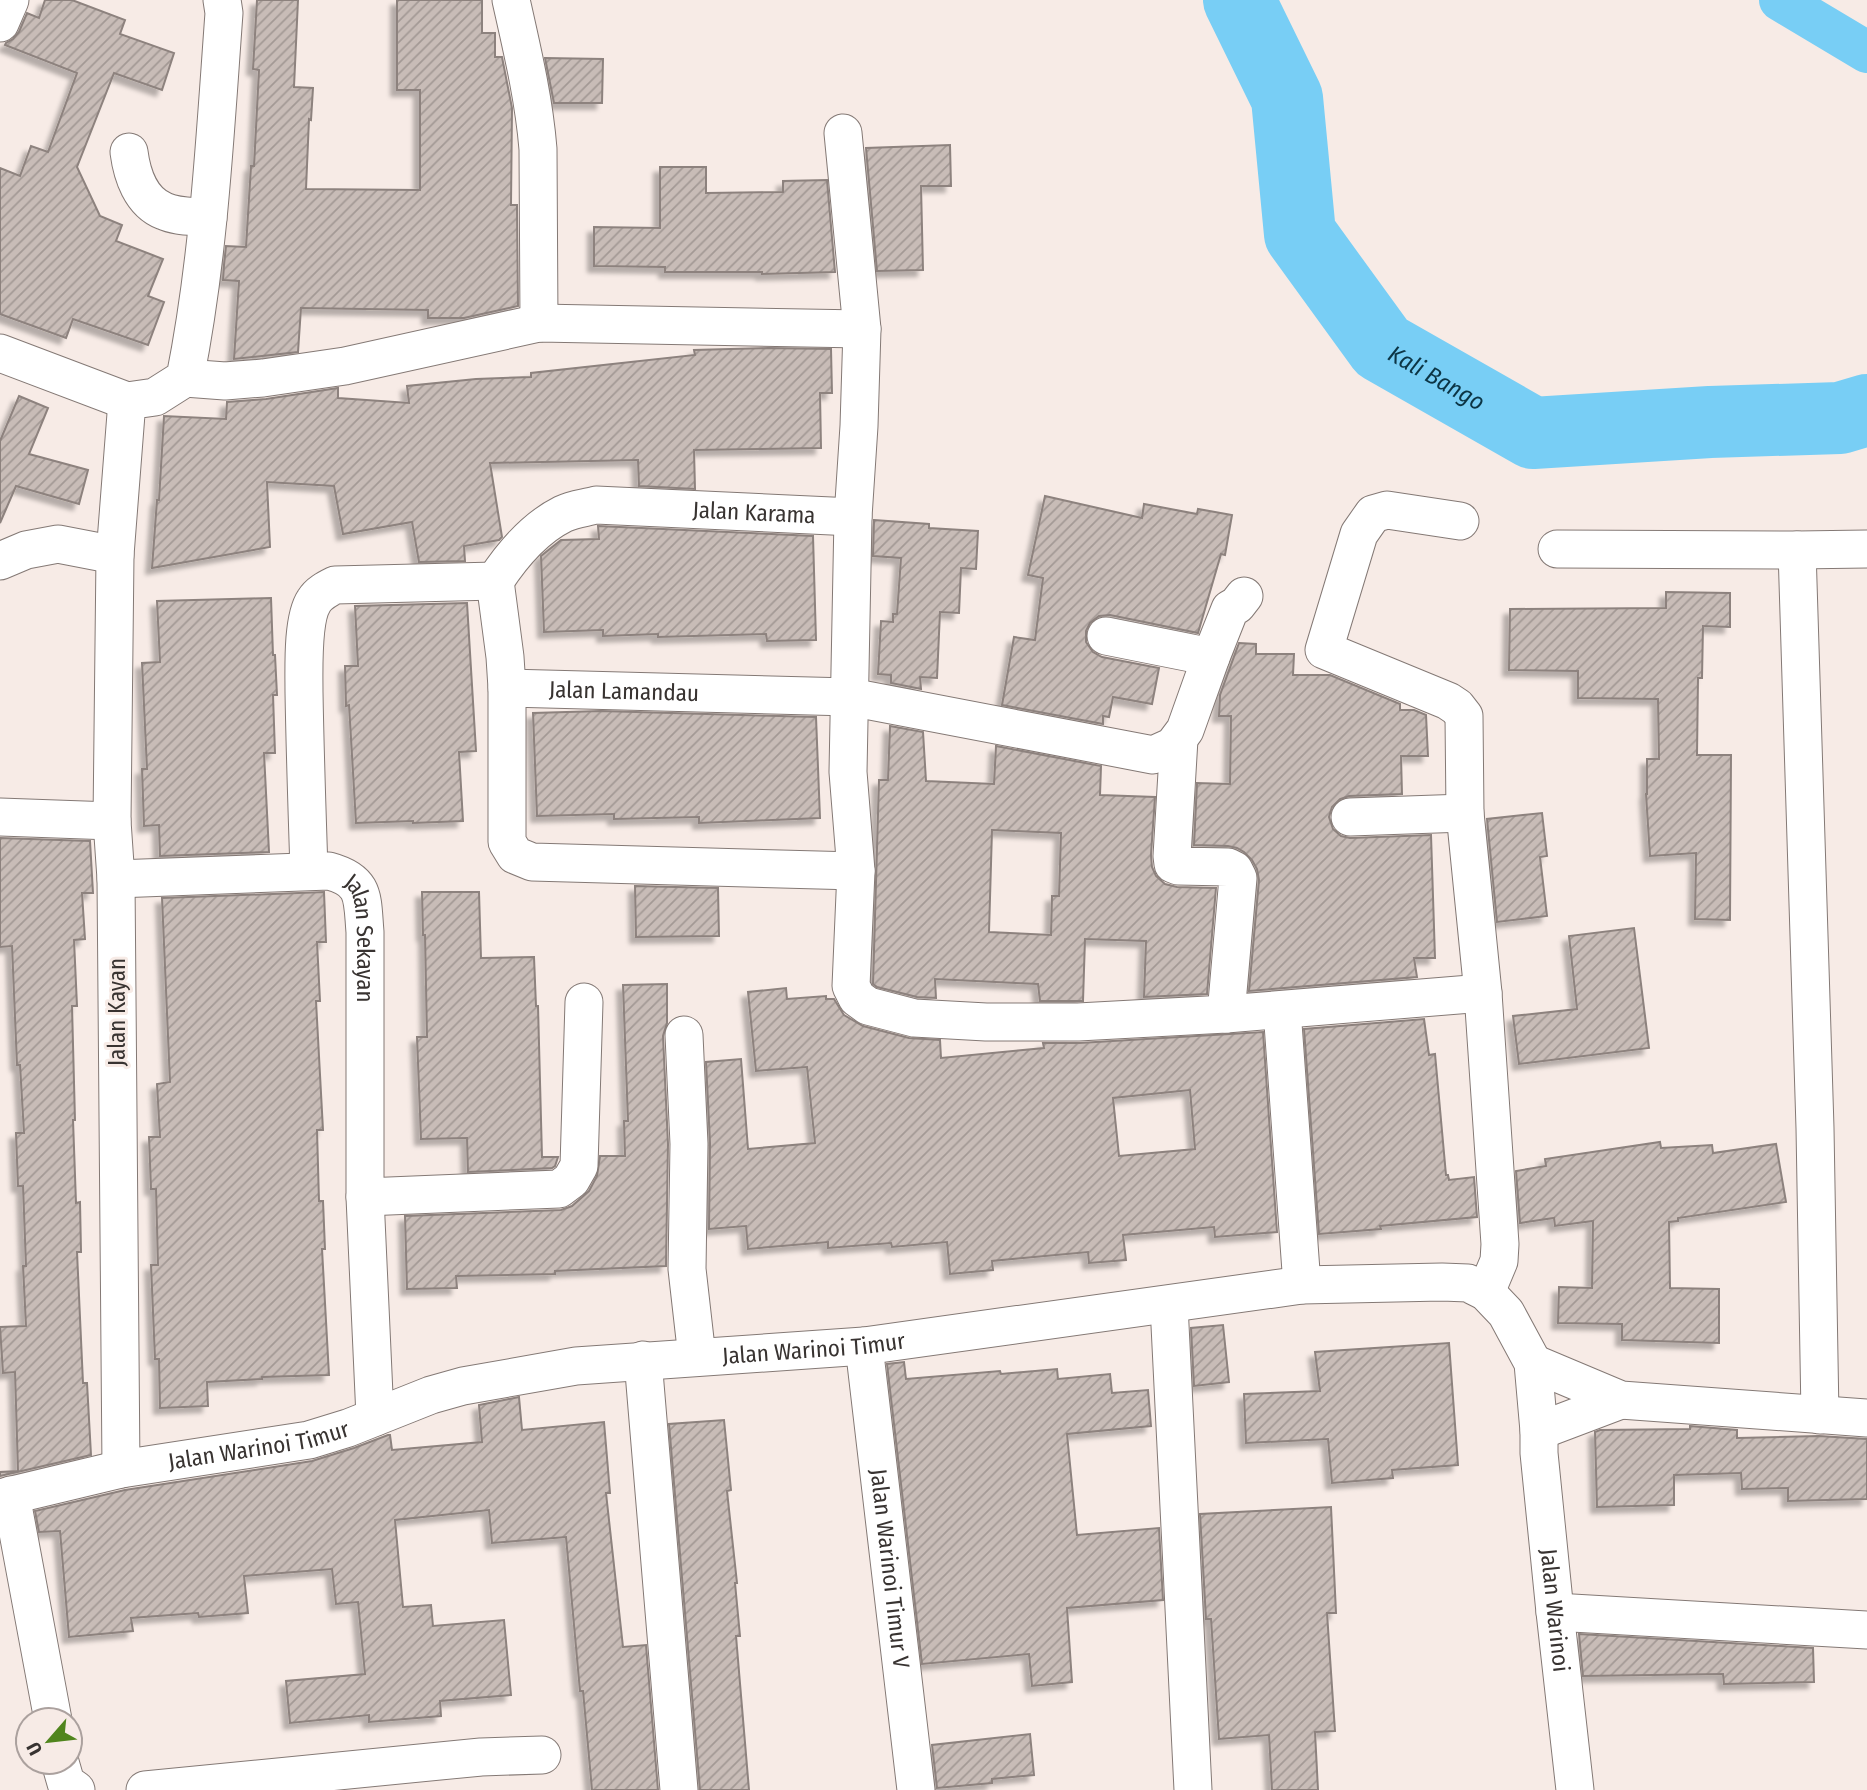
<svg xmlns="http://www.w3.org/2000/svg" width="1867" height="1790" font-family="'Fira Sans Condensed',sans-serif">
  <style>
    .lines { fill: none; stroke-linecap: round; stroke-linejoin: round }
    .canal { stroke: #78cef5; stroke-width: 42 }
    .river { stroke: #78cef5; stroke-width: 72 }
    .building { fill: url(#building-hatch); stroke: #8d827e; stroke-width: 2; fill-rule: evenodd; filter: url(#shadow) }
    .minor-casing { stroke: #847975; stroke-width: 39 }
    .minor { stroke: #fff; stroke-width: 37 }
    .labels { text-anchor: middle; stroke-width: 6; stroke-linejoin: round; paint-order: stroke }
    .street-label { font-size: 23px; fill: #383331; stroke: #f7ebe6 }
    .water-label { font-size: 24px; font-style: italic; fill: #0c3545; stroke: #f7ebe6 }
  </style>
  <defs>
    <pattern id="building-hatch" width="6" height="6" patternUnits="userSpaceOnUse" patternTransform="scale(1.75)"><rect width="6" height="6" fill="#c8bcb7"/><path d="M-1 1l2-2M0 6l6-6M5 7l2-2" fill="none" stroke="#a39995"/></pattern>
    <filter id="shadow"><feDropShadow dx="-6" dy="6" stdDeviation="2" flood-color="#0004"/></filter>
  </defs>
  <rect width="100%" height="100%" fill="#f7ebe6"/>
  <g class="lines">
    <path class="canal" d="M 1780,0 L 1867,52"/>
    <path class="river" id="s1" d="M 1239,0 L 1287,98 L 1300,234 L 1382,347 L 1533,433 L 1710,422 L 1840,418 L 1867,410"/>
  </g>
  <path class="building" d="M 45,0 L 72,0 L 125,20 L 120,34 L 174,53 L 162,90 L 114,73 L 77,167 L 100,216 L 122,225 L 116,241 L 163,259 L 148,296 L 164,302 L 148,345 L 73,319 L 66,338 L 0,314 L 0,168 L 20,176 L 31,146 L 48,152 L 77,73 L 5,45 L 6,43 L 13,39 L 19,32 L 27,13 L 39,18 Z
    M 257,0 L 298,0 L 294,87 L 313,88 L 311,120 L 309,119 L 306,189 L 420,190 L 420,90 L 397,90 L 397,0 L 482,0 L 482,33 L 495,33 L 495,57 L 502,57 L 512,108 L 511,205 L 517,205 L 518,306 L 464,318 L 428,318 L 428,310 L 301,308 L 298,352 L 234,359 L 239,281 L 223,280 L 224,265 L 226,246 L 246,247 L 251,166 L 254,166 L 259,70 L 253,69 Z
    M 545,58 L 603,59 L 602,103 L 554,103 Z
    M 950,145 L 951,186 L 921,186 L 923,270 L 877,271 L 866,148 Z
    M 660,167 L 706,167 L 706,193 L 783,192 L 783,181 L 827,180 L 835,272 L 762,274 L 762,272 L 665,272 L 665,267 L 594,266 L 594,227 L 660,228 Z
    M 768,348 L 831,349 L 832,393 L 820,393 L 821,448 L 694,450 L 695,489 L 639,486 L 638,460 L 490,463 L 502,537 L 499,540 L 464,546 L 465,561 L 419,562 L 412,522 L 343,534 L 334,486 L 267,482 L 270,547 L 152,568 L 157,500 L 159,500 L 164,416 L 226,419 L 227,402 L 266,399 L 338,388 L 338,398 L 409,403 L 407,386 L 476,379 L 531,377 L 531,373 L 695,355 L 694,350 Z
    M 19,396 L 48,408 L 29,454 L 88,470 L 79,504 L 16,486 L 0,523 L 0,441 Z
    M 1045,496 L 1142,518 L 1144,504 L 1197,514 L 1198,509 L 1232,515 L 1225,555 L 1221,554 L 1198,633 L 1110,615 L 1099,616 L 1090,623 L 1086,631 L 1086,642 L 1093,652 L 1102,657 L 1159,668 L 1152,704 L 1113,697 L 1109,717 L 1103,716 L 1103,724 L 1002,705 L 1014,637 L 1035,640 L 1043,578 L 1028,575 Z
    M 874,520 L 929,524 L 929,528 L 978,531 L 976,569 L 961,568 L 959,613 L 940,612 L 937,678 L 920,677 L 921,689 L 891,683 L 891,675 L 878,674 L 881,621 L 893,622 L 893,614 L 897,614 L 901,558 L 873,556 Z
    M 598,526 L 813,536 L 816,640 L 767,641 L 766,634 L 658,637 L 658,634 L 603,636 L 603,630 L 544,632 L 541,556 L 561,540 L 599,539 Z
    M 1666,592 L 1730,593 L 1730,627 L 1703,626 L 1702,678 L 1698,678 L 1697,755 L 1731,755 L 1730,920 L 1695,919 L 1696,853 L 1650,856 L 1646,794 L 1647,794 L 1647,759 L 1659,759 L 1658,699 L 1578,698 L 1578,671 L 1509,670 L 1510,609 L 1666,608 Z
    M 271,598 L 273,655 L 275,655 L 277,695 L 273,695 L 275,753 L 264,753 L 269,852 L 160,856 L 159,825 L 144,826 L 142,769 L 147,769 L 142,663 L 160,662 L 157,601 Z
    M 467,603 L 476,751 L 459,752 L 463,821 L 413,823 L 413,821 L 356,823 L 349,705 L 346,706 L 345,666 L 358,666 L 355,606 Z
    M 1239,643 L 1256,644 L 1256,654 L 1294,654 L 1293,675 L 1330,675 L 1400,704 L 1400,710 L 1414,710 L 1426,715 L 1428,756 L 1401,756 L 1402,794 L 1349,796 L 1340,799 L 1332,807 L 1329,817 L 1333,829 L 1341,836 L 1350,838 L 1431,835 L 1435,958 L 1414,958 L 1417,977 L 1249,991 L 1259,880 L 1257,869 L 1252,860 L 1244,852 L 1237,848 L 1228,846 L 1194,845 L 1197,783 L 1230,784 L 1231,716 L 1219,716 L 1220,695 Z
    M 601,711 L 816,717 L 820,818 L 699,823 L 699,817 L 614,819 L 614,814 L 537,816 L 533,713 Z
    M 890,726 L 923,732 L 926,781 L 994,784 L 996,746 L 1101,766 L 1100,795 L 1155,797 L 1151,855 L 1152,867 L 1156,876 L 1165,884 L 1177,887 L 1216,888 L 1207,994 L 1144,997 L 1146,941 L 1085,939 L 1083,1001 L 1040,1001 L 1038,984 L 935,979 L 936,998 L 917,997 L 877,987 L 873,984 L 879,780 L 888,780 ZM 992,830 L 1061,833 L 1059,896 L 1052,896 L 1051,935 L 989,932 Z
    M 1542,813 L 1547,856 L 1540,857 L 1547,916 L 1497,922 L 1487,819 Z
    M 0,838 L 90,841 L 93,893 L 82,893 L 85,939 L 74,940 L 77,1006 L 72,1006 L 75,1120 L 73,1120 L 76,1203 L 80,1202 L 81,1252 L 77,1252 L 83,1383 L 87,1383 L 91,1455 L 0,1476 L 0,1472 L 18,1471 L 15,1372 L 3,1373 L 0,1327 L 26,1326 L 23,1266 L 26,1266 L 23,1186 L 18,1186 L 16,1133 L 24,1133 L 20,1065 L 17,1065 L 12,946 L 0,947 Z
    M 635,886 L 718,888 L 719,936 L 636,937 Z
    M 324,892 L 326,942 L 317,942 L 320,1001 L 316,1001 L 323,1130 L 317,1130 L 319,1201 L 323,1201 L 325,1249 L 322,1249 L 329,1375 L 262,1377 L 262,1379 L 207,1382 L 208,1406 L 160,1408 L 159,1359 L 155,1359 L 151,1265 L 158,1265 L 156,1189 L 151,1189 L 149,1137 L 160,1137 L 157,1084 L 170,1082 L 162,898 Z
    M 422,892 L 479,892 L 481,958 L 534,957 L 536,1006 L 538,1006 L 542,1157 L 558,1157 L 555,1166 L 552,1168 L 468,1172 L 467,1138 L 421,1139 L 417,1037 L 427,1037 L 425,935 L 423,935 Z
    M 1634,928 L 1649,1048 L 1519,1064 L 1513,1016 L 1577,1009 L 1569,936 Z
    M 667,984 L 667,1023 L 663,1036 L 668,1144 L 666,1266 L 555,1271 L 555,1274 L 456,1276 L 457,1288 L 407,1289 L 405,1216 L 561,1210 L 572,1206 L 589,1191 L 597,1176 L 600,1156 L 625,1156 L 624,1121 L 628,1121 L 623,985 Z
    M 786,988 L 787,999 L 826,996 L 826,999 L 834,999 L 844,1015 L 863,1026 L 909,1038 L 940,1040 L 941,1058 L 1044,1048 L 1043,1043 L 1079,1043 L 1263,1032 L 1277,1232 L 1215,1237 L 1214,1227 L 1123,1235 L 1126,1260 L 1089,1263 L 1088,1252 L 992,1261 L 993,1270 L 950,1274 L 947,1242 L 892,1247 L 891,1243 L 828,1248 L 828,1242 L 748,1249 L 746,1226 L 709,1229 L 710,1143 L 706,1062 L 741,1059 L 748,1149 L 815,1143 L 807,1067 L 756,1071 L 748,992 ZM 1190,1090 L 1195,1149 L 1119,1156 L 1113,1098 Z
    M 1424,1019 L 1429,1055 L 1435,1054 L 1446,1175 L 1448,1175 L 1449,1180 L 1474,1177 L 1477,1217 L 1380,1226 L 1381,1229 L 1319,1234 L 1304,1029 Z
    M 1660,1142 L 1661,1148 L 1712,1145 L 1713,1153 L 1776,1144 L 1786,1202 L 1678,1218 L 1678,1221 L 1669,1222 L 1670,1288 L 1719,1289 L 1719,1343 L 1622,1340 L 1622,1324 L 1558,1323 L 1559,1287 L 1592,1288 L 1593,1221 L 1555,1226 L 1554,1218 L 1520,1223 L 1516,1171 L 1546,1166 L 1545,1159 Z
    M 1223,1325 L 1229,1382 L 1194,1386 L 1191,1328 Z
    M 1449,1343 L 1458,1465 L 1392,1470 L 1393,1478 L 1332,1483 L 1328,1439 L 1246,1443 L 1244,1394 L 1320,1391 L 1315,1352 Z
    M 904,1362 L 906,1379 L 1000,1371 L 1001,1374 L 1057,1369 L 1058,1379 L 1110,1374 L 1112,1393 L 1148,1390 L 1151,1426 L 1067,1434 L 1077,1535 L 1159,1528 L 1163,1600 L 1067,1608 L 1072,1682 L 1032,1686 L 1029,1654 L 922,1664 L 887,1364 Z
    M 519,1397 L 522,1430 L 604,1422 L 610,1493 L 606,1493 L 623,1647 L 646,1645 L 658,1790 L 592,1790 L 583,1691 L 580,1691 L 566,1537 L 492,1543 L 489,1510 L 395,1520 L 403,1607 L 431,1605 L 433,1626 L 504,1620 L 511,1695 L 440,1701 L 441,1716 L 369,1722 L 369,1715 L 290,1723 L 286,1681 L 365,1674 L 358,1602 L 336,1604 L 332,1569 L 244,1576 L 248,1613 L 199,1617 L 198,1613 L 131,1618 L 133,1631 L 69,1637 L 60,1531 L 39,1532 L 35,1511 L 125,1490 L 312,1461 L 354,1448 L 388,1435 L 390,1435 L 392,1450 L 482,1442 L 479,1405 Z
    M 724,1420 L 731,1490 L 727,1491 L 737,1583 L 735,1583 L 740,1636 L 736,1636 L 749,1790 L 700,1790 L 669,1424 Z
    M 1690,1426 L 1737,1430 L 1737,1438 L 1819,1436 L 1867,1439 L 1867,1499 L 1788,1501 L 1788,1488 L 1742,1489 L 1741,1473 L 1674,1475 L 1674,1505 L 1597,1507 L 1595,1432 L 1600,1430 L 1690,1429 Z
    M 1331,1507 L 1336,1613 L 1327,1613 L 1335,1731 L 1315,1732 L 1318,1790 L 1272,1790 L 1269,1735 L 1219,1739 L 1211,1619 L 1206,1619 L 1200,1514 Z
    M 1579,1634 L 1813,1648 L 1814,1682 L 1724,1684 L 1723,1674 L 1583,1676 Z
    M 1030,1734 L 1034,1775 L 992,1779 L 992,1783 L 937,1788 L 932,1745 Z"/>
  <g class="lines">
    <defs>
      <g id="minor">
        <path d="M 511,0 C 522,49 534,99 538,149 L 539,323"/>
        <path d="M 0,23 L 10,0"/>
        <path d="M 843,133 L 862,329 L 859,426 L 853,517 L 848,772 L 856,871 L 851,986 L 857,998 L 868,1006 L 914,1018 L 986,1022 L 1078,1022 L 1226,1014 L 1483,993"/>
        <path d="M 129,152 C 132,175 141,202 164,211 C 177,217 194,216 208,218"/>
        <path d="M 0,353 L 127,401"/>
        <path d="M 185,378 L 225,381 L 263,378 L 345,366 L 539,323 L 862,329"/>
        <path d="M 1460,521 L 1387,510 L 1373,514 L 1359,534 L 1324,650 L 1448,701 L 1457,707 L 1464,716 L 1465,813 L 1483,993 L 1500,1244 L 1499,1261 L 1486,1292"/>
        <path d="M 1557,549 L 1797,550 L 1867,549"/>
        <path d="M 1797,550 L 1815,1128 L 1820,1415"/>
        <path d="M 0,561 L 26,550 L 58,544 L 115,555"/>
        <path d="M 495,581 L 505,657 L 507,688 L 507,842 L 515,855 L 532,862 L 856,871"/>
        <path id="s2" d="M 495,581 C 512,555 535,528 563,514 C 573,509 585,508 596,505 L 853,517"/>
        <path d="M 1106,636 L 1211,657"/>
        <path id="s3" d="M 507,688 L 850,697 L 1153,755 L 1173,746 L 1185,730 L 1211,657 L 1230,609 L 1237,605 L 1244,596"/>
        <path d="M 1179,739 L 1172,856 L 1173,864 L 1178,866 L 1228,867 L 1234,870 L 1238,878 L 1226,1014"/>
        <path d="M 0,817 L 112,821"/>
        <path d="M 1350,817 L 1465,813"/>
        <path d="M 309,870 C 307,811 305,751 304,692 C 304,669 302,619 314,601 C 319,593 327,589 335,585 L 495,581"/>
        <path id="s4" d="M 116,879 L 329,871 C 366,881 362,898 365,932 L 365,1197 L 375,1417"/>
        <path d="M 1282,1010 L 1302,1285"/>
        <path d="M 684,1035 L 689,1144 L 687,1269 L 697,1357"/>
        <path d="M 365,1197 L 559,1189 L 571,1180 L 579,1166 L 584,1002"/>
        <path d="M 1169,1305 L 1193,1790"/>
        <path id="s5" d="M 864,1346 L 916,1790"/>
        <path d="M 643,1360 L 679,1790"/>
        <path d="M 1533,1363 L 1621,1400 L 1867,1418"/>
        <path d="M 1539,1431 L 1621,1400"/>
        <path d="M 121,1469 L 116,879 L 112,821 L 115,555 L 127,401 L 155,397 L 185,378 C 209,258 215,135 224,13 L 222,0"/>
        <path d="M 11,1495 L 53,1720"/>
        <path id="s6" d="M 0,1498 L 121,1469 L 309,1440 L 348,1428 L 431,1395 L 463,1386 L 576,1366 L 864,1346 L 1302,1285 L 1442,1282 L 1468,1283 L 1486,1292 L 1506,1313 L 1533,1363 L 1539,1431 L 1539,1453 L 1555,1612 L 1575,1790"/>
        <path d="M 1555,1612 L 1867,1630"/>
        <path d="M 60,1762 L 66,1783 L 76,1790"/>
        <path d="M 145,1790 L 481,1757 L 542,1755"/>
      </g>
    </defs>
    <use href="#minor" class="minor-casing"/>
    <use href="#minor" class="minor"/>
  </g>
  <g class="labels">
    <g class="street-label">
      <text dy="8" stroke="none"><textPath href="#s2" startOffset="289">Jalan Karama</textPath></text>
      <text dy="8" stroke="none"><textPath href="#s3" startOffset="117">Jalan Lamandau</textPath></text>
      <text dy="8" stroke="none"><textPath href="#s4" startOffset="298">Jalan Sekayan</textPath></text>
      <text transform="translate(117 1012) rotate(-90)" y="8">Jalan Kayan</text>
      <text dy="8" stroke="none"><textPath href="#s6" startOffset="831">Jalan Warinoi Timur</textPath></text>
      <text dy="8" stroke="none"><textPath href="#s6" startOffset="264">Jalan Warinoi Timur</textPath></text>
      <text dy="8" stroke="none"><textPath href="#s5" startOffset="224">Jalan Warinoi Timur V</textPath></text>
      <text dy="8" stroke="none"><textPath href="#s6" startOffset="1844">Jalan Warinoi</textPath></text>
    </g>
    <g class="water-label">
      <text dy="8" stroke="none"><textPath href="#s1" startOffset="448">Kali Bango</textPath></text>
    </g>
  </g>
  <g transform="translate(49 1741) rotate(242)"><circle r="33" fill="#f7ebe6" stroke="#aba19e" stroke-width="2"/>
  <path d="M0-5L12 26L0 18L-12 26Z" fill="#50851d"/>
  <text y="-10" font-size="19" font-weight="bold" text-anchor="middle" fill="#383331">U</text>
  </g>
</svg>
